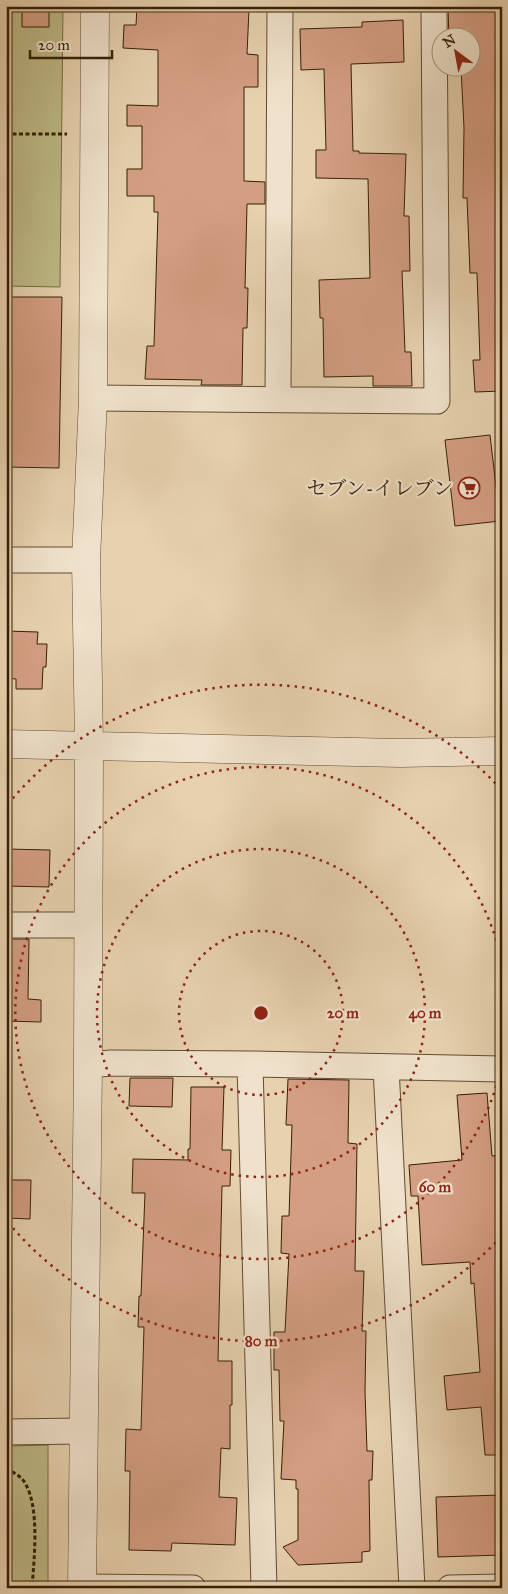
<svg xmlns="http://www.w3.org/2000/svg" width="508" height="1594" font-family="'IM FELL Great Primer','Noto Serif JP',serif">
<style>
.green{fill:#bdb986;stroke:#7a6c46}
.building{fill:#d49e83;stroke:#362007}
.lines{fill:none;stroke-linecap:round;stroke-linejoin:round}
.minor-casing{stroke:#624c31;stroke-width:27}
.tertiary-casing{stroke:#624c31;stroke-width:29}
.path{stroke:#362007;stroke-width:3;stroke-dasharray:4 2.5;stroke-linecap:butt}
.minor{stroke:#efe1cb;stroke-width:25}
.tertiary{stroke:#efe1cb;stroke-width:28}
.ring{fill:none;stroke:#8f2418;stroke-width:2.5;stroke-dasharray:2.5 5}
.labels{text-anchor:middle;stroke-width:4.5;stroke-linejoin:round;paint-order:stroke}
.poi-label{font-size:20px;fill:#362007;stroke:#efe1cb;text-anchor:end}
.centre{fill:#8f2418;stroke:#efe1cb;stroke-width:2.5}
.ring-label{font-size:15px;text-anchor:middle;font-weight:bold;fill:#8f2418;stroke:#efe1cb;stroke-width:4.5;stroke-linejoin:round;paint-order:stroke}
</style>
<rect width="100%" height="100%" fill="#e7d1af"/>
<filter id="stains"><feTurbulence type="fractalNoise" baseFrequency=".004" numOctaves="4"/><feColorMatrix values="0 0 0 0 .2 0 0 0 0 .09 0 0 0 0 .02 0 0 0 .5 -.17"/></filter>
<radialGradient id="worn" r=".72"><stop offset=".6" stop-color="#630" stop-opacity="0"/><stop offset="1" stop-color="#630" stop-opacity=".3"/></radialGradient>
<path class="green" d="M6 6H63L60 287 6 286Z
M48 1445V1588H6V1446Z"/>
<path class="building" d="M22 6H49V27H22Z
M137 6H232V8L249 9 247 54 258 55V87H244V181L265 182V204H247L245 288H248L247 328H243L242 385H201L202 380 145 379 147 346H154L158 212H154V196H127V169H142V126H127V105L158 106V50L123 48 124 25H136Z
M499 7V30H502V391L475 392 473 360H480L477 273H470L467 198H463L464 128 461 68H470V38H449L448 8Z
M403 20 404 62 351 64 353 151H359V153L406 154 404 216H409L410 271H402L405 352H411L412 386H373V376L324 377 323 318H320L319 280 370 278 368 179 316 178V150H326L324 69 301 70 300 29 362 27V22Z
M6 297H62L59 468 6 467Z
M490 435 500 521 455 526 445 440Z
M6 631 38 632 37 644H47L46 667H43L42 689H16V679L6 678Z
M6 849 50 850 49 887 6 886Z
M6 939H29L28 999 41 1000V1022L6 1021Z
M130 1078H173L172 1107 129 1106Z
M288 1079 349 1080 348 1143 357 1144 355 1271H364L362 1331H366L365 1391 367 1451H373L372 1480H369L370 1551 362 1552V1562L298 1565 283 1547 298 1540V1489H296V1480L281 1479 284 1421H280L279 1370H274V1332H285L289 1254 281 1253 282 1216H289L292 1125H286Z
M191 1087H224L222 1150H231L230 1186H222L218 1361H232V1405H230V1449L221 1448 219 1497 237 1498 235 1545 172 1543 171 1551 129 1550 130 1471H125L126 1429 141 1430 144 1327H138L139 1296H141L145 1193H132L133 1159 188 1160V1149H190Z
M487 1093 492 1156 502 1155V1455H485L481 1407 447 1410 444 1376 480 1372 474 1283 471 1284 470 1262 422 1265 418 1196H411L409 1165 462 1160 457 1095Z
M6 1180H31L30 1219 6 1218Z
M502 1495V1555L438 1557 436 1497Z"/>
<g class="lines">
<g class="minor-casing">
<path id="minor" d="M93 398 437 401 434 6
M278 399 280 6
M6 560H86
M6 925H87
M250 1064 264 1588
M88 1065 111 1063 250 1064 502 1069
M386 1067 412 1588
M6 1432 83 1431
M83 1587 193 1588
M450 1588 502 1587"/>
</g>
<g class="tertiary-casing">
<path id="tertiary" d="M6 744 400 753 502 751
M82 1588 88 1065 89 745 86 560 93 398 95 6"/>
</g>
<path class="path" d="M6 134H67
M6 1469C13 1472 21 1476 25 1483 40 1508 34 1559 32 1588
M32 1585H54"/>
<use href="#minor" class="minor"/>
<use href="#tertiary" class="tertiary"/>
</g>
<g class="ring">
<circle cx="261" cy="1013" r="82"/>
<circle cx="261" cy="1013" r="164"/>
<path d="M502 1064A246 246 0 1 1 502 962"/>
<path d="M501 1237A328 328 0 0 1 8 1222M8 804A328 328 0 0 1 501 789"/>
</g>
<defs>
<g id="supermarket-ring" transform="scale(1.125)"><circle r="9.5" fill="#efe1cb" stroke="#8f2418" stroke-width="1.5"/><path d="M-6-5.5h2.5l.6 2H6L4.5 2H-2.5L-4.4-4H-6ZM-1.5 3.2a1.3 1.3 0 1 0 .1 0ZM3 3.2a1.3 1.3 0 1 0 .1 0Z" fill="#8f2418"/></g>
</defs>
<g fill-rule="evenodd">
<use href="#supermarket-ring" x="469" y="488"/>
</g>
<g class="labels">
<g class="poi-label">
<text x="453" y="495">セブン-イレブン</text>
</g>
</g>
<circle cx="261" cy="1013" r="8" class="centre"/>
<g class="ring-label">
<text x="343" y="1018">20 m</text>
<text x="425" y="1018">40 m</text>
<text x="435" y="1192">60 m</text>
<text x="261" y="1346">80 m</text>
</g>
<rect width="508" height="1594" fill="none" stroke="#e7d1af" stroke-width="25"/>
<rect x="8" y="8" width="493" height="1579" fill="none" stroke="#362007" stroke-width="2.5"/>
<rect x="12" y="12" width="483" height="1569" fill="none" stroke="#362007"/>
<g transform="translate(456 52) rotate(328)"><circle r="24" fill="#efe1cb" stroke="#a5947d"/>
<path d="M0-4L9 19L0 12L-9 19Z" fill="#8f2418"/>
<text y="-8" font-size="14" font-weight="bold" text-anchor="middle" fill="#362007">N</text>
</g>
<path d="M30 50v8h82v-8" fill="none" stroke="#362007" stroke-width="2.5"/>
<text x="38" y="50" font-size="15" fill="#362007" stroke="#efe1cb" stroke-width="4" paint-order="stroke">20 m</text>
<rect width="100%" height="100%" filter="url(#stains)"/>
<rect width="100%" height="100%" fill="url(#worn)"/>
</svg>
